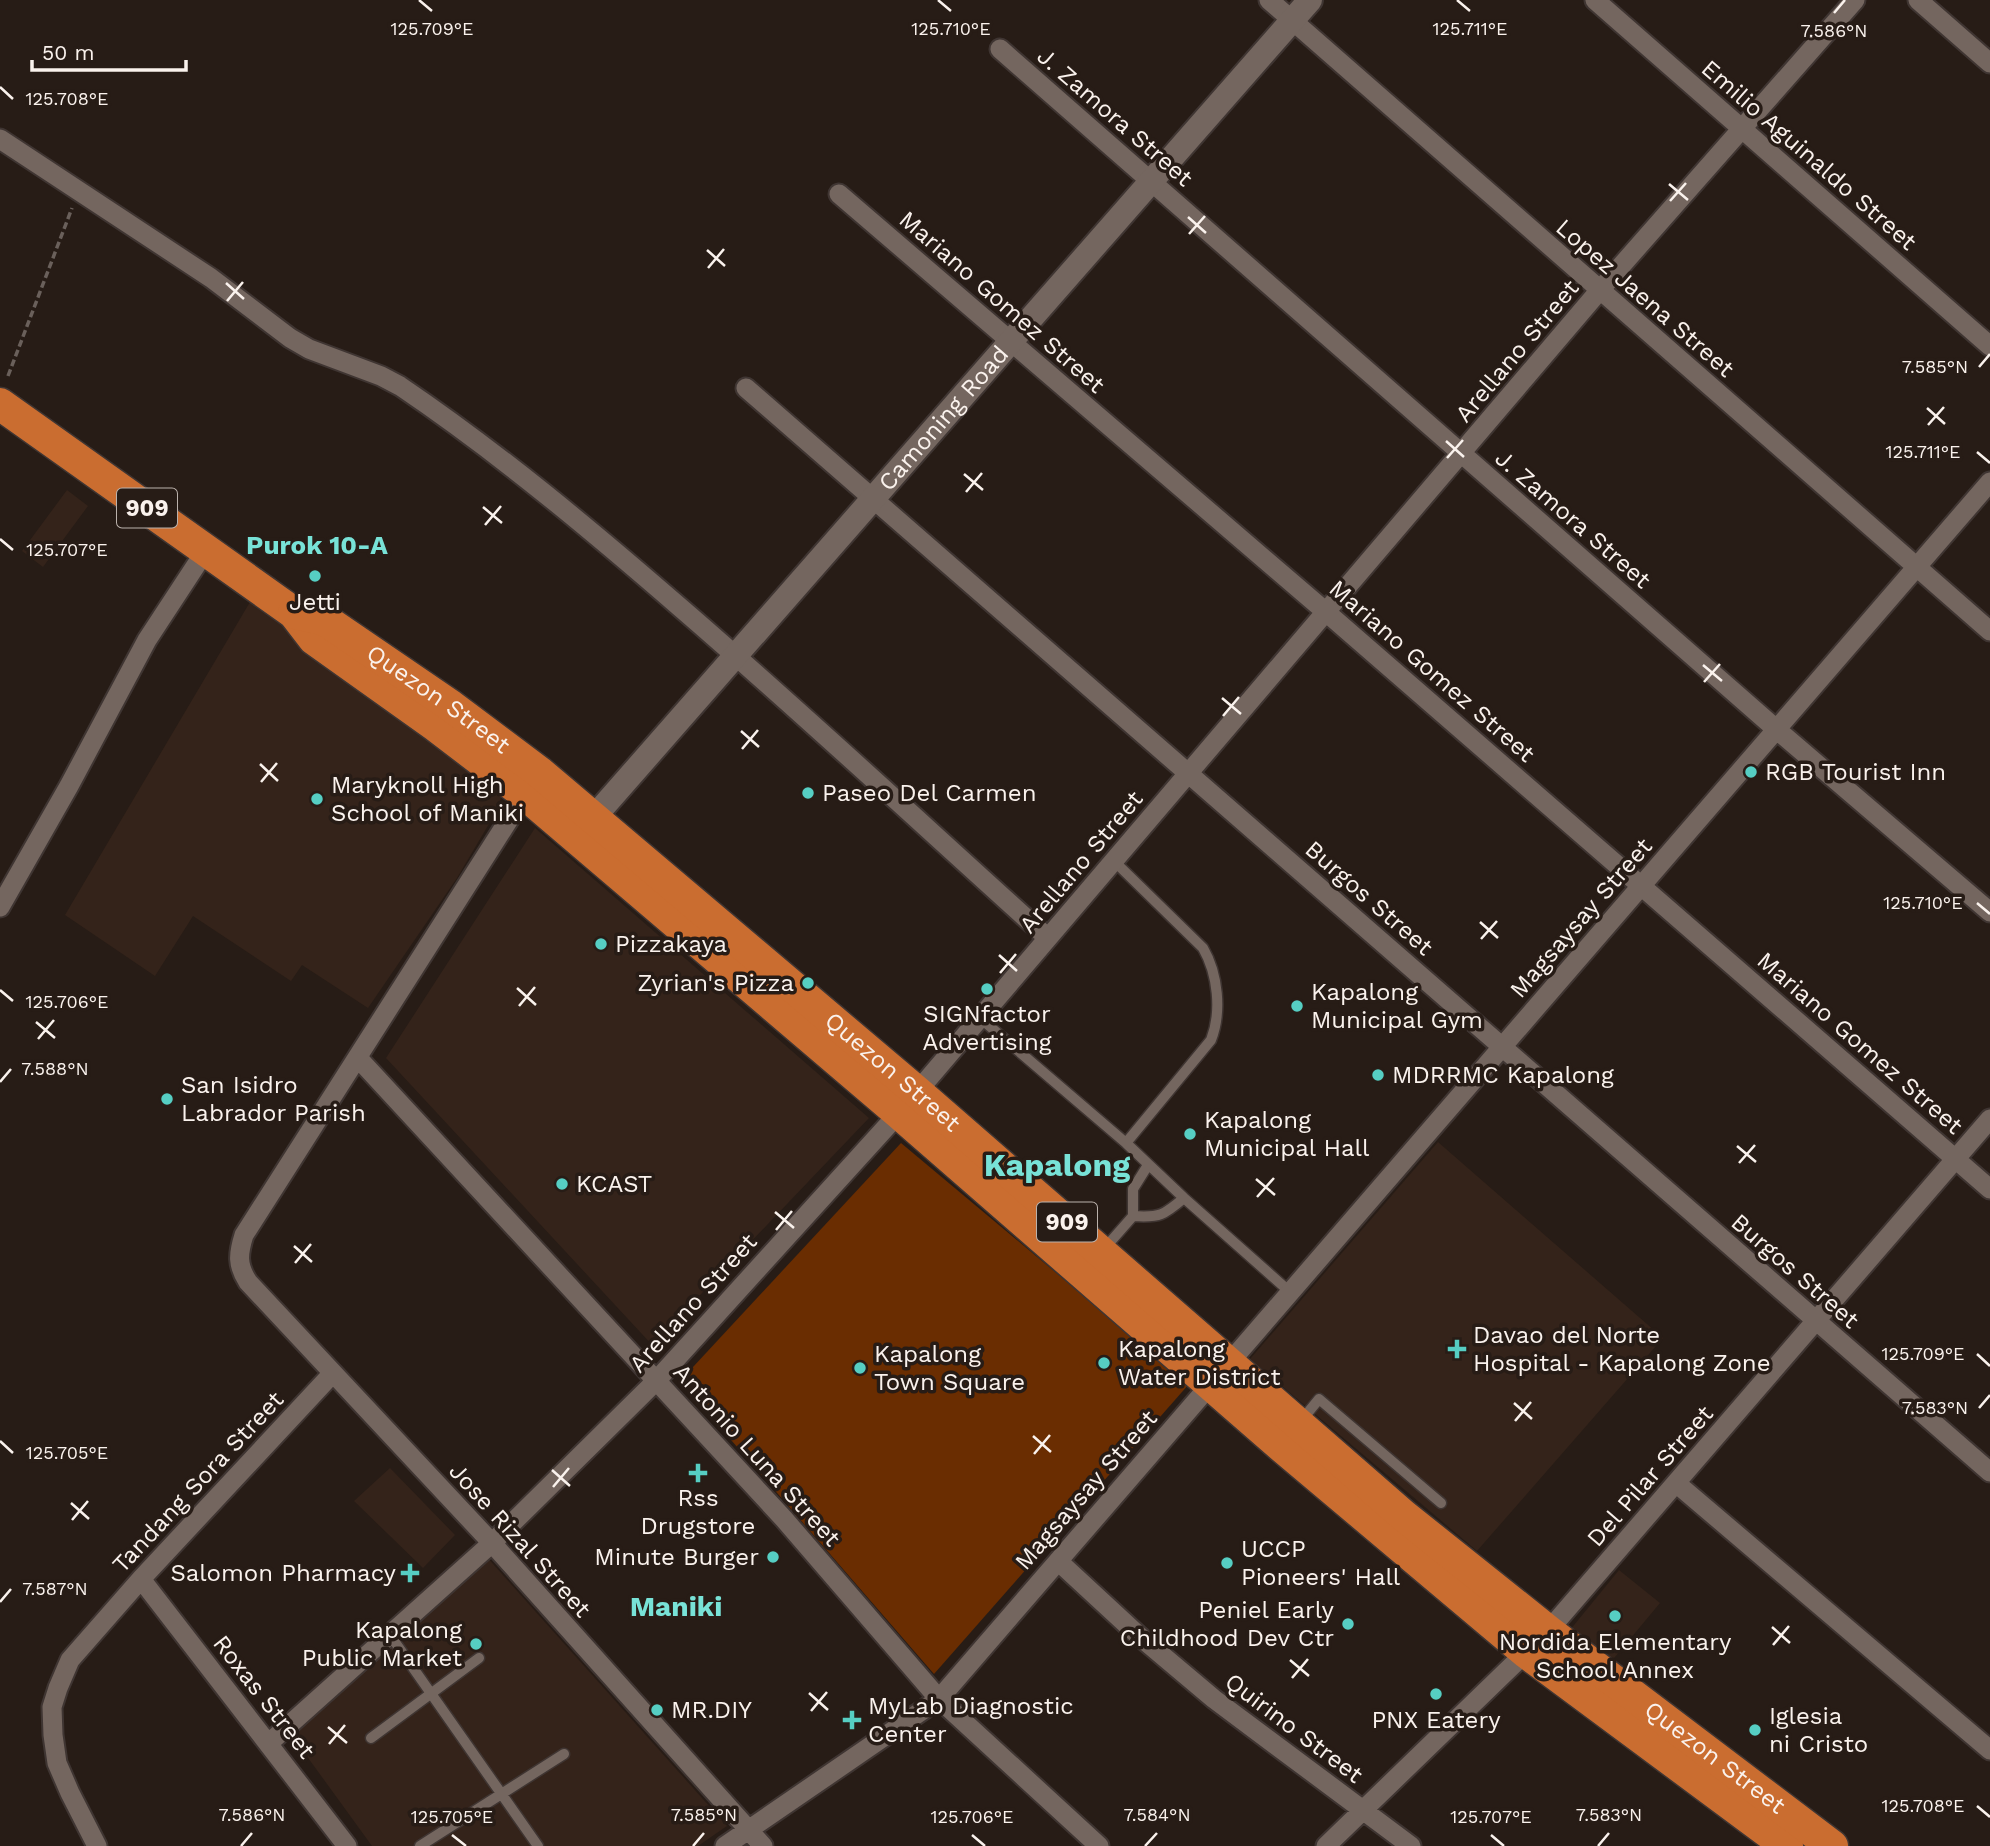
<svg xmlns="http://www.w3.org/2000/svg" width="1990" height="1846" font-family="'Work Sans',sans-serif">
<style>
.built{fill:#34231a}
.green{fill:#6a2d01}
.lines{fill:none;stroke-linecap:round;stroke-linejoin:round}
.service-casing{stroke:#3f3532;stroke-width:13}
.minor-casing{stroke:#3f3532;stroke-width:23}
.tertiary-casing{stroke:#3f3532;stroke-width:28}
.trunk-casing{stroke:#3f3532;stroke-width:35}
.path{stroke:#6a605b;stroke-width:3.5;stroke-dasharray:7 3.5;stroke-linecap:butt}
.service{stroke:#74665f;stroke-width:10}
.minor{stroke:#74665f;stroke-width:19}
.tertiary{stroke:#74665f;stroke-width:24}
.trunk{stroke:#ca6d30;stroke-width:32}
.ticks{fill:none;stroke:#faf2ed;stroke-width:2.5}
.poi-dot{fill:#56cec3;stroke:#271c16;stroke-width:2.5}
.labels{text-anchor:middle;stroke-width:7;stroke-linejoin:round;paint-order:stroke}
.shield{fill:#271c16;stroke:#bbb2ac;stroke-width:2}
.shield-label{font-size:23px;font-weight:bold;fill:#faf2ed}
.street-label{font-size:24px;fill:#faf2ed;stroke:#271c16}
.poi-label{font-size:24px;fill:#faf2ed;stroke:#271c16;text-anchor:start}
.neighbourhood-label{font-size:26px;font-weight:bold;fill:#78e2d7;stroke:#271c16}
.quarter-label{font-size:28px;font-weight:bold;fill:#78e2d7;stroke:#271c16}
.district-label{font-size:32px;font-weight:bold;fill:#78e2d7;stroke:#271c16}
.ticks-label{font-size:18px;text-anchor:middle;fill:#faf2ed;stroke:#271c16;stroke-width:7;stroke-linejoin:round;paint-order:stroke}
</style>
<rect width="100%" height="100%" fill="#271c16"/>
<path class="built" d="M67 490 88 506 43 567 22 551Z
M250 602 495 781 502 791 499 807 457 878 368 1008 302 965 291 981 193 916 155 976 65 915Z
M535 828 869 1118 682 1314 654 1347 386 1058Z
M1438 1142 1663 1338 1477 1551 1250 1359Z
M390 1468 455 1535 423 1568 354 1501Z
M485 1555 727 1826 698 1846H372L290 1733Z
M1619 1570 1660 1603 1610 1663 1570 1630Z"/>
<path class="green" d="M901 1143 1189 1384 934 1674 680 1381Z"/>
<g class="lines">
<g class="service-casing">
<path id="service" d="M1114 861 1203 948C1218 974 1222 1012 1211 1040L1126 1143
M980 1018 1126 1143 1184 1198 1290 1292
M1133 1216C1160 1218 1164 1215 1184 1198
M1104 1249 1133 1216V1189L1148 1165
M1301 1421 1319 1399 1441 1503
M390 1635 538 1846
M371 1738 479 1658
M420 1846 564 1754"/>
</g>
<g class="minor-casing">
<path id="minor" d="M1269 0 1990 631
M1595 0 1990 346
M1918 0 1990 63
M1000 49 1776 729 1990 912
M0 139 211 278 290 338 309 349 381 376 400 386C499 453 591 530 682 609 806 716 926 828 1048 938
M839 194 1326 612 1990 1189
M746 388 1990 1472
M531 785 244 1235C238 1254 237 1265 248 1282L492 1543 763 1846
M0 907 69 786 147 640 206 550
M358 1058 784 1519 939 1699 1099 1846
M1676 1483 1990 1750
M1058 1561 1138 1635 1214 1699 1411 1846
M141 1579 347 1846
M269 1743 492 1543 656 1381 899 1113 1599 291 1855 0
M97 1846 70 1793 57 1763 53 1735 52 1707 58 1688 70 1660 141 1579 332 1374
M725 1846 939 1699 1990 482
M1326 1846 1548 1631 1990 1119"/>
</g>
<g class="tertiary-casing">
<g id="tertiary">
<path id="s1" d="M581 832 1310 0"/>
</g>
</g>
<g class="trunk-casing">
<g id="trunk">
<path d="M0 404 294 613 314 639 436 726 525 794 899 1113 1280 1445 1527 1653 1787 1846"/>
<path id="s2" d="M294 613 325 620 451 706 539 772 917 1092 1404 1516 1548 1631 1832 1846"/>
</g>
</g>
<path class="path" d="M8 376 72 208"/>
<use href="#service" class="service"/>
<use href="#minor" class="minor"/>
<use href="#tertiary" class="tertiary"/>
<use href="#trunk" class="trunk"/>
</g>
<path class="ticks" d="M419 0 432 11M938 0 951 11M1457 0 1470 11M1834 13 1845 0M0 87 13 99M1669 184 1688 200M1670 201 1686 183M1188 217 1206 233M1189 234 1205 216M707 250 725 266M708 268 724 249M226 283 244 299M227 301 243 282M1979 367 1990 354M1927 408 1945 424M1928 425 1944 407M1446 441 1464 457M1977 452 1990 463M1447 458 1463 440M964 474 983 490M966 492 982 473M483 507 502 523M485 525 501 506M0 539 13 550M1703 665 1722 681M1704 682 1720 664M1222 698 1241 714M1223 716 1239 697M741 731 759 747M742 749 758 730M260 764 278 781M261 782 277 763M1977 903 1990 914M1480 922 1498 938M1481 939 1497 921M999 955 1017 971M1000 973 1016 954M517 988 536 1005M0 990 13 1001M519 1006 535 987M36 1022 55 1038M38 1039 54 1020M0 1082 11 1069M1737 1146 1756 1162M1739 1163 1755 1145M1256 1179 1275 1195M1257 1197 1274 1178M775 1212 794 1228M776 1230 792 1211M294 1246 312 1262M295 1263 311 1244M1977 1354 1990 1366M1514 1403 1532 1419M1979 1408 1990 1395M1515 1421 1531 1402M1033 1436 1051 1452M0 1441 13 1453M1034 1454 1050 1435M552 1470 570 1486M553 1487 569 1468M71 1503 89 1519M72 1520 88 1501M0 1602 11 1589M1772 1627 1790 1643M1773 1645 1789 1626M1290 1660 1309 1676M1292 1678 1308 1659M809 1693 828 1710M811 1711 827 1692M328 1727 347 1743M329 1744 345 1725M1977 1806 1990 1817M452 1835 466 1846M972 1835 985 1846M1491 1835 1504 1846M241 1846 252 1833M693 1846 704 1833M1145 1846 1157 1833M1598 1846 1609 1833"/>
<g class="poi-dot">
<circle cx="315" cy="576" r="7"/>
<circle cx="1751" cy="772" r="7"/>
<circle cx="808" cy="793" r="7"/>
<circle cx="317" cy="799" r="7"/>
<circle cx="601" cy="944" r="7"/>
<circle cx="808" cy="983" r="7"/>
<circle cx="987" cy="989" r="7"/>
<circle cx="1297" cy="1006" r="7"/>
<circle cx="1378" cy="1075" r="7"/>
<circle cx="167" cy="1099" r="7"/>
<circle cx="1190" cy="1134" r="7"/>
<circle cx="562" cy="1184" r="7"/>
<path d="M1453.5 1338.5h7v7h7v7h-7v7h-7v-7h-7v-7h7z"/>
<circle cx="1104" cy="1363" r="7"/>
<circle cx="860" cy="1368" r="7"/>
<path d="M694.5 1462.5h7v7h7v7h-7v7h-7v-7h-7v-7h7z"/>
<circle cx="773" cy="1557" r="7"/>
<circle cx="1227" cy="1563" r="7"/>
<path d="M406.5 1562.5h7v7h7v7h-7v7h-7v-7h-7v-7h7z"/>
<circle cx="1615" cy="1616" r="7"/>
<circle cx="1348" cy="1624" r="7"/>
<circle cx="476" cy="1644" r="7"/>
<circle cx="1436" cy="1694" r="7"/>
<circle cx="657" cy="1710" r="7"/>
<path d="M848.5 1709.5h7v7h7v7h-7v7h-7v-7h-7v-7h7z"/>
<circle cx="1755" cy="1730" r="7"/>
</g>
<g class="labels">
<g class="shield">
<rect x="117" y="488.5" width="60" height="39" rx="5"/>
<rect x="1037" y="1202.5" width="60" height="39" rx="5"/>
</g>
<g class="shield-label">
<text x="147" y="516">909</text>
<text x="1067" y="1230">909</text>
</g>
<g class="street-label">
<text transform="translate(1115 117) rotate(41)" y="8">J. Zamora Street</text>
<text transform="translate(1809 155) rotate(41)" y="8">Emilio Aguinaldo Street</text>
<text transform="translate(1645 298) rotate(41)" y="8">Lopez Jaena Street</text>
<text transform="translate(1002 302) rotate(41)" y="8">Mariano Gomez Street</text>
<text transform="translate(1517 351) rotate(-50)" y="8">Arellano Street</text>
<text dy="8" stroke="none"><textPath href="#s1" startOffset="550">Camoning Road</textPath></text>
<text transform="translate(1573 519) rotate(41)" y="8">J. Zamora Street</text>
<text transform="translate(1432 671) rotate(41)" y="8">Mariano Gomez Street</text>
<text dy="8" stroke="none"><textPath href="#s2" startOffset="170">Quezon Street</textPath></text>
<text transform="translate(1081 862) rotate(-50)" y="8">Arellano Street</text>
<text transform="translate(1369 898) rotate(41)" y="8">Burgos Street</text>
<text transform="translate(1581 918) rotate(-49)" y="8">Magsaysay Street</text>
<text transform="translate(1860 1043) rotate(41)" y="8">Mariano Gomez Street</text>
<text dy="8" stroke="none"><textPath href="#s2" startOffset="758">Quezon Street</textPath></text>
<text transform="translate(1795 1271) rotate(41)" y="8">Burgos Street</text>
<text transform="translate(693 1303) rotate(-48)" y="8">Arellano Street</text>
<text transform="translate(757 1455) rotate(48)" y="8">Antonio Luna Street</text>
<text transform="translate(1650 1476) rotate(-49)" y="8">Del Pilar Street</text>
<text transform="translate(198 1482) rotate(-47)" y="8">Tandang Sora Street</text>
<text transform="translate(1086 1490) rotate(-49)" y="8">Magsaysay Street</text>
<text transform="translate(520 1540) rotate(48)" y="8">Jose Rizal Street</text>
<text transform="translate(264 1697) rotate(52)" y="8">Roxas Street</text>
<text transform="translate(1294 1728) rotate(37)" y="8">Quirino Street</text>
<text dy="8" stroke="none"><textPath href="#s2" startOffset="1829">Quezon Street</textPath></text>
</g>
<g class="poi-label">
<text x="315" y="610" text-anchor="middle">Jetti</text>
<text x="1765" y="780">RGB Tourist Inn</text>
<text x="331" y="793">Maryknoll High<tspan x="331" dy="28">School of Maniki</tspan></text>
<text x="822" y="801">Paseo Del Carmen</text>
<text x="615" y="952">Pizzakaya</text>
<text x="794" y="991" text-anchor="end">Zyrian's Pizza</text>
<text x="1311" y="1000">Kapalong<tspan x="1311" dy="28">Municipal Gym</tspan></text>
<text x="987" y="1022" text-anchor="middle">SIGNfactor<tspan x="987" dy="28">Advertising</tspan></text>
<text x="1392" y="1083">MDRRMC Kapalong</text>
<text x="181" y="1093">San Isidro<tspan x="181" dy="28">Labrador Parish</tspan></text>
<text x="1204" y="1128">Kapalong<tspan x="1204" dy="28">Municipal Hall</tspan></text>
<text x="576" y="1192">KCAST</text>
<text x="1473" y="1343">Davao del Norte<tspan x="1473" dy="28">Hospital - Kapalong Zone</tspan></text>
<text x="1118" y="1357">Kapalong<tspan x="1118" dy="28">Water District</tspan></text>
<text x="874" y="1362">Kapalong<tspan x="874" dy="28">Town Square</tspan></text>
<text x="698" y="1506" text-anchor="middle">Rss<tspan x="698" dy="28">Drugstore</tspan></text>
<text x="1241" y="1557">UCCP<tspan x="1241" dy="28">Pioneers' Hall</tspan></text>
<text x="759" y="1565" text-anchor="end">Minute Burger</text>
<text x="396" y="1581" text-anchor="end">Salomon Pharmacy</text>
<text x="1334" y="1618" text-anchor="end">Peniel Early<tspan x="1334" dy="28">Childhood Dev Ctr</tspan></text>
<text x="462" y="1638" text-anchor="end">Kapalong<tspan x="462" dy="28">Public Market</tspan></text>
<text x="1615" y="1650" text-anchor="middle">Nordida Elementary<tspan x="1615" dy="28">School Annex</tspan></text>
<text x="868" y="1714">MyLab Diagnostic<tspan x="868" dy="28">Center</tspan></text>
<text x="671" y="1718">MR.DIY</text>
<text x="1769" y="1724">Iglesia<tspan x="1769" dy="28">ni Cristo</tspan></text>
<text x="1436" y="1728" text-anchor="middle">PNX Eatery</text>
</g>
<g class="neighbourhood-label">
<text x="317" y="554">Purok 10-A</text>
</g>
<g class="quarter-label">
<text x="676" y="1616">Maniki</text>
</g>
<g class="district-label">
<text x="1057" y="1176">Kapalong</text>
</g>
</g>
<g class="ticks-label">
<text x="432" y="35">125.709°E</text>
<text x="951" y="35">125.710°E</text>
<text x="1470" y="35">125.711°E</text>
<text x="1834" y="37">7.586°N</text>
<text x="67" y="105">125.708°E</text>
<text x="1935" y="373">7.585°N</text>
<text x="1923" y="458">125.711°E</text>
<text x="67" y="556">125.707°E</text>
<text x="1923" y="909">125.710°E</text>
<text x="67" y="1008">125.706°E</text>
<text x="55" y="1075">7.588°N</text>
<text x="1923" y="1360">125.709°E</text>
<text x="1935" y="1414">7.583°N</text>
<text x="67" y="1459">125.705°E</text>
<text x="55" y="1595">7.587°N</text>
<text x="1923" y="1812">125.708°E</text>
<text x="252" y="1821">7.586°N</text>
<text x="704" y="1821">7.585°N</text>
<text x="1157" y="1821">7.584°N</text>
<text x="1609" y="1821">7.583°N</text>
<text x="452" y="1823">125.705°E</text>
<text x="972" y="1823">125.706°E</text>
<text x="1491" y="1823">125.707°E</text>
</g>
<path d="M32 60v10h154v-10" fill="none" stroke="#faf2ed" stroke-width="3.5"/>
<text x="42" y="60" font-size="21" fill="#faf2ed" stroke="#271c16" stroke-width="5" paint-order="stroke">50 m</text>
</svg>
